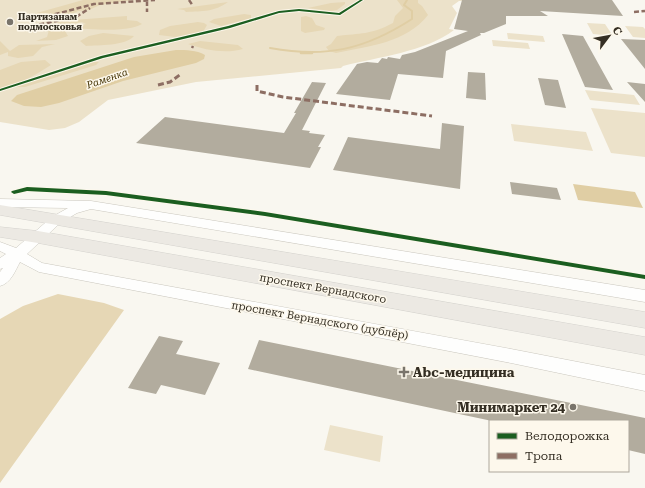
<svg xmlns="http://www.w3.org/2000/svg" width="645" height="488" font-family="'Roboto Serif',serif">
<style>
.green{fill:#ece2ca}
.forest{fill:#e6d7b5}
.water{fill:#e0cea4}
.lines{fill:none;stroke-linecap:round;stroke-linejoin:round}
.stream-far1{stroke:#e0cea4;stroke-width:2}
.stream{stroke:#e0cea4;stroke-width:2.5}
.building{fill:#b2ac9e}
.tertiary-casing{stroke:#cac7be;stroke-width:1}
.primary-casing{stroke:#d4d2cd;stroke-width:1}
.tertiary{fill:#fefefd;fill-rule:evenodd}
.primary{fill:#ece9e3;fill-rule:evenodd}
.quiet-far1{stroke:#8d6e63;stroke-width:2.5;stroke-dasharray:5 2.5;stroke-linecap:butt}
.quiet{stroke:#8d6e63;stroke-width:3;stroke-dasharray:6 3;stroke-linecap:butt}
.cycleway-casing{stroke:#fdf8ec;stroke-width:2}
.cycleway{fill:#1b5e20;fill-rule:evenodd}
.poi-dot{fill:#79746b;stroke:#fdf8ec;stroke-width:1.5}
.labels{text-anchor:middle;stroke-width:3;stroke-linejoin:round;paint-order:stroke}
.far-poi-label{font-size:9px;font-weight:bold;fill:#342e23;stroke:#fdf8ec;text-anchor:start}
.far-water-label{font-size:10px;font-style:italic;fill:#413001;stroke:#fdf8ec}
.street-label{font-size:11px;fill:#342e23;stroke:#fdf8ec}
.near-poi-label{font-size:13px;font-weight:bold;fill:#342e23;stroke:#fdf8ec;text-anchor:start}
</style>
<rect width="100%" height="100%" fill="#f9f7f0"/>
<path class="green" d="M0 0H468L469 1H459L452 6 457 13 449 29 454 30C425 52 378 57 343 66L341 68 196 82 108 100 79 122 65 128 49 130 0 122Z
M587 23 605 24 613 36 593 34Z
M625 26 643 27 645 29V38L633 37Z
M507 33 543 36 545 42 508 39Z
M492 40 528 43 530 49 493 46Z
M585 90 634 95 640 105 590 100Z
M591 108 645 113V157L611 153Z
M511 124 586 132 593 151 514 141Z
M330 425 383 436 380 462 324 450Z"/>
<path class="forest" d="M83 0H133L100 5 89 10 78 11 70 15 19 18Z
M397 0H418V3L422 6 428 15C406 43 369 46 336 53L329 51 326 47 331 44 337 36C361 33 370 35 393 23L395 16 403 8Z
M228 2C214 12 203 11 186 12L184 10 177 9Z
M345 2V4L337 10 331 11 308 8 331 3Z
M244 14 251 15V18L221 26 209 22 214 19Z
M127 16V20L137 21 142 24C127 33 90 29 73 28L86 24 82 22 59 26 57 22 73 20Z
M306 16 312 18 316 25 325 28 324 30 305 33 301 31V17Z
M198 22 204 23 207 25 203 32 175 37 159 35 160 30 170 26Z
M49 30 65 31 68 36 56 40 36 41 47 37Z
M103 33 134 36C126 46 98 45 86 46L80 41 89 36Z
M0 41 10 51 19 45 55 44 42 47 33 56 18 58 8 56V52L0 55Z
M200 41 238 45 243 49C225 54 205 50 188 44Z
M45 60 51 65C35 75 19 85 0 89V70L21 62Z
M91 62H99L96 65 25 87H14Z
M58 294 104 303 124 310 0 483V319L23 306Z"/>
<path class="water" d="M176 50C187 50 196 50 205 55L204 59 196 63 123 81 59 103 41 107 24 106 11 101 17 95 134 57Z
M573 184 635 192 643 208 578 200Z"/>
<g class="lines">
<path class="stream-far1" d="M270 48C326 58 364 50 412 19V11L404 5 407 0"/>
<path class="stream" d="M301 53H312"/>
</g>
<path class="building" d="M462 0H612L623 16 540 11 548 16H506V24L484 33H480L481 35 446 51 443 78 398 74 390 100 336 94 357 64 367 62 378 63 382 58 387 59 388 57 400 59 402 55 415 52 468 31 454 29Z
M562 34 583 36 613 90 585 87Z
M621 39 645 40V69Z
M468 72 485 73 486 100 466 98Z
M538 78 558 80 566 108 545 105Z
M312 82 326 83 302 130 310 131 309 133 325 135 318 147H321L310 168 136 143 165 117 284 133 296 113H294Z
M627 82 645 84V102Z
M442 123 464 126 460 189 333 170 348 137 440 149Z
M510 182 557 188 561 200 512 194Z
M159 336 183 341 176 354 220 363 205 395 161 385 156 394 128 388Z
M259 340 645 418V454L628 450V421H492L248 369Z"/>
<g class="lines">
<g class="tertiary-casing">
<path id="tertiary" d="M0 199 91 201 645 290V302L91 209 77 213 60 223 27 254 42 263 511 349 645 375V391L511 363 39 272 20 262C15 271 11 283 0 286V272L3 268 0 269V258L6 254 0 251V242L16 248 52 217 68 208 0 207Z"/>
</g>
<g class="primary-casing">
<path id="primary" d="M0 205 645 312V328L0 215Z
M0 227 38 231 645 337V355L38 243 0 237Z"/>
</g>
<use href="#tertiary" class="tertiary"/>
<use href="#primary" class="primary"/>
<path class="quiet-far1" d="M189 0 193 6
M147 1V12
M634 12 645 11
M33 20 94 4 155 0
M32 26 76 17 90 8
M192 48 193 46"/>
<path class="quiet" d="M158 85 170 82 181 74
M257 85V91L283 97 432 116"/>
<g class="cycleway-casing">
<path id="cycleway" d="M360 0H363L340 15 299 11 279 13 230 28 103 58 0 91V89L101 56 228 26 279 11 299 9 339 13Z
M27 187 106 191 265 212 645 275V279L265 216 106 195 27 191 14 194 11 192 12 191Z"/>
</g>
<use href="#cycleway" class="cycleway"/>
</g>
<g class="poi-dot">
<circle cx="10" cy="22" r="4"/>
<path d="M402 366h4v4h4v4h-4v4h-4v-4h-4v-4h4z"/>
<circle cx="573" cy="407" r="4"/>
</g>
<g class="labels">
<g class="far-poi-label">
<text x="18" y="20">Партизанам<tspan x="18" dy="10">подмосковья</tspan></text>
</g>
<g class="far-water-label">
<text transform="translate(107 78) rotate(-19)" y="4">Раменка</text>
</g>
<g class="street-label">
<text transform="translate(323 288) rotate(10)" y="4">проспект Вернадского</text>
<text transform="translate(320 320) rotate(10)" y="4">проспект Вернадского (дублёр)</text>
</g>
<g class="near-poi-label">
<text x="413" y="377">Abc-медицина</text>
<text x="565" y="412" text-anchor="end">Минимаркет 24</text>
</g>
</g>
<rect x="489" y="420" width="140" height="52" fill="#fdf8ec" stroke="#ada79c"/>
<rect x="497" y="433" width="20" height="6" fill="#1b5e20" stroke="#ada79c"/>
<text x="525" y="440" font-size="12" fill="#342e23">Велодорожка</text>
<rect x="497" y="453" width="20" height="6" fill="#8d6e63" stroke="#ada79c"/>
<text x="525" y="460" font-size="12" fill="#342e23">Тропа</text>
<g transform="translate(609 36) rotate(58)" stroke="#fdf8ec" stroke-width="3" paint-order="stroke">
<path d="M0-3L7 15L0 10L-7 15Z" fill="#342e23"/>
<text y="-6" font-size="11" font-weight="bold" text-anchor="middle" fill="#342e23">С</text>
</g>
</svg>
